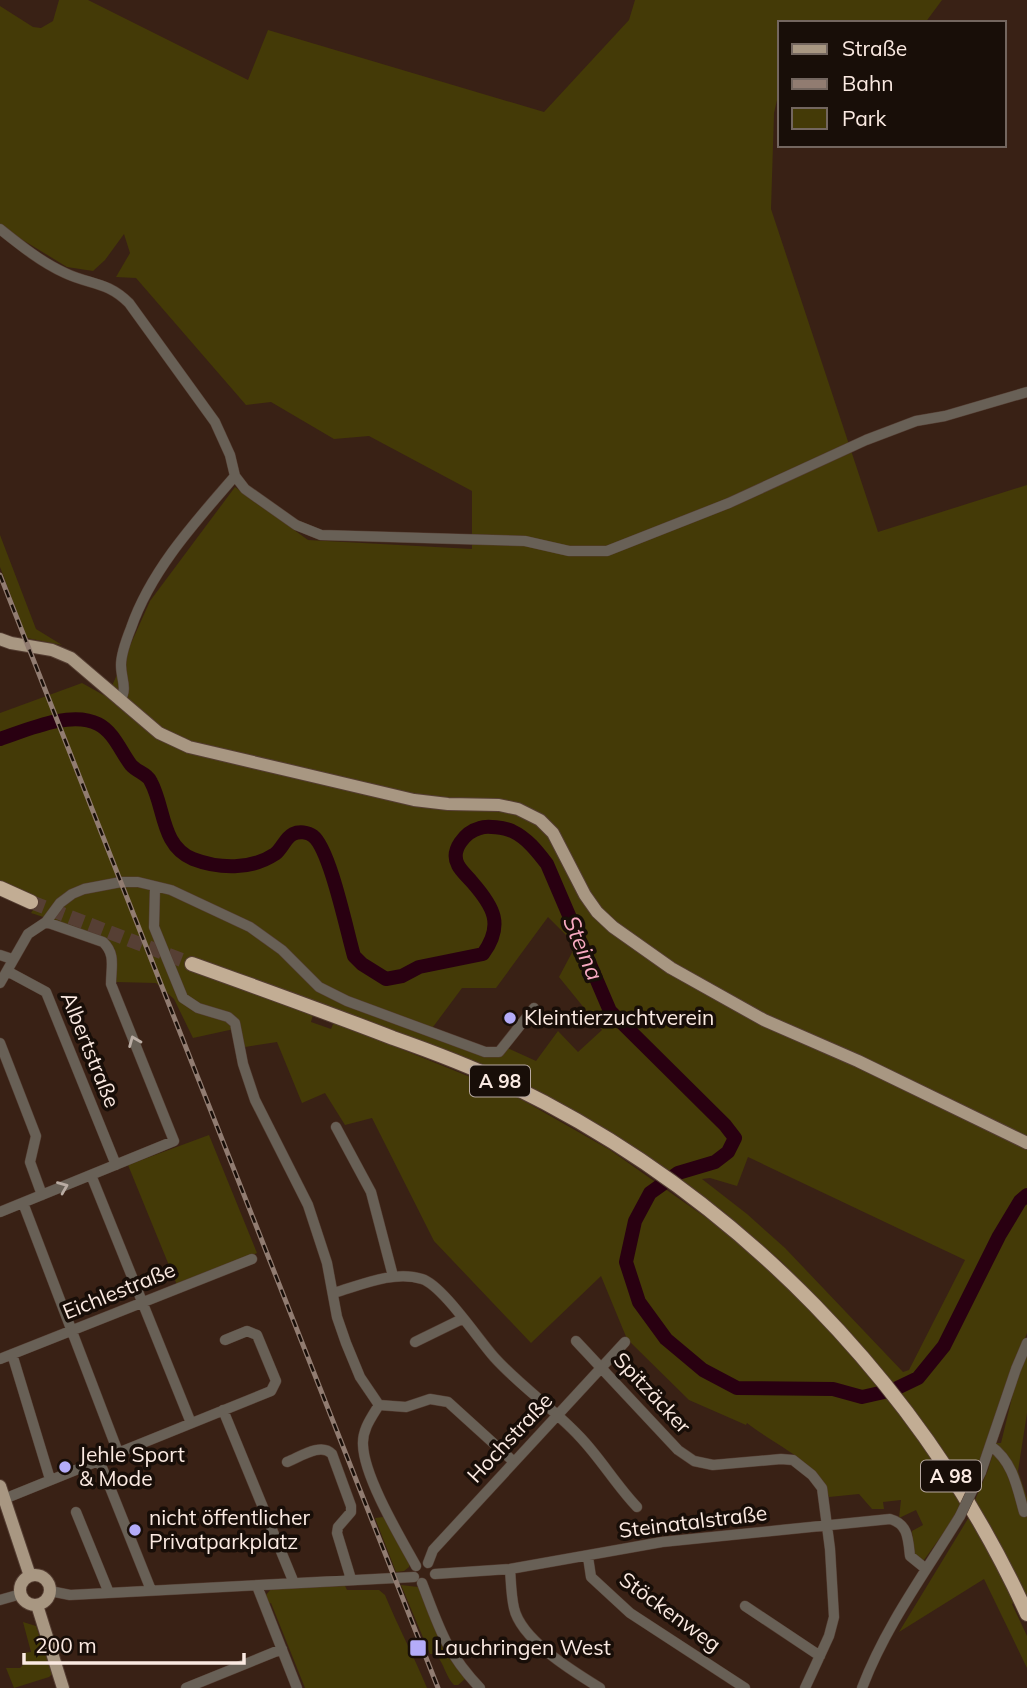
<svg xmlns="http://www.w3.org/2000/svg" width="1027" height="1688" font-family="Mulish,sans-serif">
<style>
.green{fill:#443a07;fill-rule:evenodd}
.lines{fill:none;stroke-linecap:round;stroke-linejoin:round}
.river{stroke:#290011;stroke-width:14}
.highway-tunnel{stroke:#563f34;stroke-width:14;stroke-dasharray:14 7;stroke-linecap:butt}
.minor-casing{stroke:#543d32;stroke-width:11}
.major-casing{stroke:#543d32;stroke-width:14}
.highway-casing{stroke:#543d32;stroke-width:16}
.minor{stroke:#686056;stroke-width:10}
.major{stroke:#a89782;stroke-width:12}
.highway{stroke:#c2ad94;stroke-width:14}
.rail-casing{stroke:#917c71;stroke-width:5}
.rail{stroke:#180e08;stroke-width:2.5;stroke-dasharray:8;stroke-linecap:butt}
.minor-bridge-casing{stroke:#543d32;stroke-width:11;stroke-linecap:butt}
.minor-bridge{stroke:#686056;stroke-width:10}
.oneway{stroke:#b9aca3}
.poi-dot{fill:#b4acf9;stroke:#180e08;stroke-width:2.5}
.labels{text-anchor:middle;stroke-width:7;stroke-linejoin:round;paint-order:stroke}
.shield{fill:#180e08;stroke:#b7a8a1;stroke-width:2}
.shield-label{font-size:19px;font-weight:bold;fill:#fbeae2}
.poi-label{font-size:21px;fill:#fbeae2;stroke:#180e08;text-anchor:start}
.street-label{font-size:21px;fill:#fbeae2;stroke:#180e08}
.water-label{font-size:23px;font-style:italic;fill:#f8aac1;stroke:#180e08}
</style>
<rect width="100%" height="100%" fill="#392115"/>
<path class="green" d="M59 0H88L248 80 268 30 544 112 629 20 635 0H942L925 23H780V87L774 113 771 209 878 532 1027 485V1333L990 1437 968 1487 909 1406 923 1446 961 1502 952 1521 924 1560 920 1561 914 1554 912 1531 923 1525 916 1510 899 1518 901 1500 883 1502 884 1509H872L859 1494 829 1497C819 1462 773 1444 747 1423L746 1425 689 1400 627 1339 601 1276 531 1343 434 1241 372 1118 345 1125 325 1093 302 1103 277 1042 245 1047 234 1029 193 1038 174 999 156 983 116 982C114 970 119 959 114 948 108 937 46 918 31 913L40 899 0 881V713L82 683 107 697 150 601 235 487 308 540 472 549V491L369 436 334 439 271 402 246 405 136 278 116 277 130 253 124 234 105 260 93 271 67 267 0 226V6L33 27 41 28 53 21ZM548 917 576 945 559 977 602 1030 578 1052 558 1031 536 1061 501 1045C487 1057 449 1034 433 1027L462 988H496ZM193 957 436 1047 625 1143 723 1211 782 1262 835 1317 888 1378 875 1383 825 1326 785 1284 751 1254 715 1224 610 1150 510 1093 334 1022 331 1029 311 1022 313 1015 190 971ZM748 1157 965 1260 909 1370 903 1372 785 1248 747 1214 702 1179 710 1178 737 1186Z
M0 535 36 629 62 645 27 638 0 567Z
M209 1135 257 1253 177 1285 128 1165Z
M1027 1353V1413L1018 1471 1027 1498V1598L997 1537 975 1500 988 1470 996 1443H1001L1016 1381Z
M383 1517 410 1561 409 1567 404 1571 396 1572 375 1518Z
M969 1517 1015 1602 1012 1604 1027 1636V1668L984 1579 899 1632Z
M401 1585 418 1587 444 1651 465 1679 458 1685H454C446 1677 444 1664 436 1654H430Z
M345 1586 347 1590H379L385 1595C398 1627 414 1656 427 1688H305L271 1603 266 1605V1595L271 1589Z
M23 1622 36 1626 52 1674 49 1677 14 1688 6 1668H20L23 1665V1653L31 1652Z"/>
<g class="lines">
<path class="river" d="M0 739C27 730 71 710 98 724 114 732 121 752 131 765 137 772 148 774 151 782 165 808 161 846 193 859 219 869 251 870 275 854 282 849 285 838 293 834 299 831 308 832 313 836 330 849 347 932 354 956L362 964 386 979 402 976 419 967 483 954C504 925 494 907 472 882 468 877 461 871 458 865 450 850 465 832 480 828 487 825 505 828 512 831 527 838 537 851 547 864L610 1011 725 1125 735 1138 728 1152 715 1162 678 1173 650 1193 635 1221 626 1262 639 1302 666 1339 703 1370 737 1388 833 1389 862 1397 893 1390 918 1378 944 1346 999 1236 1020 1201 1027 1195"/>
<path class="highway-tunnel" d="M31 902 192 964"/>
<g class="minor-casing">
<path id="minor" d="M0 229C20 245 41 262 65 273 90 285 107 281 129 303L215 422 230 455 235 476 245 489 296 525 321 535 525 541 569 551H607L729 503 866 440 916 421 945 416 1027 392
M120 701C128 687 121 680 121 665 121 654 127 638 131 628 151 570 196 521 235 476
M155 887 154 927 183 998 198 1008 228 1017 235 1023 243 1064 255 1100 308 1205 327 1263 337 1317 346 1343 360 1377 379 1405 406 1407 430 1399 448 1402 514 1462
M0 955 12 959
M7 971 46 992 116 1165
M0 983 28 934 46 922 60 903 72 894 84 889 121 882H138L171 890 250 927 282 950 319 987 347 1001 485 1052H499L534 1008
M0 1043 36 1136 30 1162 42 1195
M336 1127 371 1192 393 1276
M91 1175 191 1423
M23 1203 118 1452
M0 1212 174 1141 111 984C111 967 116 954 103 942L46 922
M334 1293C361 1285 394 1270 422 1279 442 1285 478 1339 494 1357 520 1386 553 1408 580 1437 601 1459 616 1485 637 1507
M576 1341 678 1450 694 1461 713 1465 781 1459 793 1460 812 1475 822 1488 830 1549 834 1617 829 1636 805 1688
M415 1342 462 1319
M12 1354 50 1479
M0 1359 252 1259
M379 1405C371 1418 362 1430 363 1445 364 1477 400 1537 416 1566
M223 1410 294 1583
M991 1446C1013 1462 1017 1487 1024 1512
M99 1460 151 1590
M287 1462C300 1457 321 1442 332 1454L351 1506V1512L338 1527 337 1533 351 1579
M981 1472 1016 1369 1027 1343
M4 1499 271 1391 276 1381 257 1335 247 1331 225 1340
M76 1512 109 1593
M588 1557 591 1577 630 1613 745 1688
M428 1563 433 1550 625 1342
M510 1569C511 1582 511 1595 514 1608 521 1640 574 1672 600 1688
M435 1574 510 1569 662 1542 890 1519C908 1524 908 1538 910 1556L926 1569
M422 1583C439 1627 446 1653 480 1688
M257 1586 297 1688
M50 1591 70 1595 414 1577
M0 1600 21 1594
M745 1606 820 1656
M186 1688 282 1649
M862 1688C886 1625 925 1573 960 1516"/>
</g>
<g class="major-casing">
<path id="major" d="M0 639 11 643 52 650 71 658 159 733 189 747 414 800 448 804 499 805 518 809 540 820 553 833 585 895 597 912 613 927 671 968 764 1020 858 1061 1027 1143
M0 1486 30 1576
M20 1590a15 15 0 1 1 30 0a15 15 0 1 1-30 0Z
M37 1605 63 1688"/>
</g>
<g class="highway-casing">
<path id="highway" d="M0 888 31 902
M192 964C259 988 326 1012 393 1038 433 1052 472 1067 510 1085 737 1195 923 1386 1027 1614"/>
</g>
<use href="#minor" class="minor"/>
<use href="#major" class="major"/>
<use href="#highway" class="highway"/>
<g class="rail-casing">
<path id="rail" d="M0 575 438 1688"/>
</g>
<use href="#rail" class="rail"/>
<g class="minor-bridge-casing">
<path id="minor-bridge" d="M960 1516 981 1472"/>
</g>
<use href="#minor-bridge" class="minor-bridge"/>
</g>
<defs><path id="oneway-chevron" d="M-2-3.5L2.5 0L-2 3.5" fill="none" stroke-width="1.6" stroke-linecap="round" stroke-linejoin="round" transform="scale(1.75)"/></defs>
<g class="oneway">
<use href="#oneway-chevron" transform="translate(134 1041) rotate(-112)"/>
<use href="#oneway-chevron" transform="translate(63 1187) rotate(-22)"/>
</g>
<g class="poi-dot">
<circle cx="510" cy="1018" r="7"/>
<circle cx="65" cy="1467" r="7"/>
<circle cx="135" cy="1530" r="7"/>
<rect x="409" y="1639" width="18" height="18" rx="3.5"/>
</g>
<g class="labels">
<g class="shield">
<rect x="470" y="1065.5" width="60" height="31" rx="5"/>
<rect x="921" y="1460.5" width="60" height="31" rx="5"/>
</g>
<g class="shield-label">
<text x="500" y="1088">A 98</text>
<text x="951" y="1483">A 98</text>
</g>
<g class="poi-label">
<text x="524" y="1025">Kleintierzuchtverein</text>
<text x="79" y="1462">Jehle Sport<tspan x="79" dy="24">&amp; Mode</tspan></text>
<text x="149" y="1525">nicht öffentlicher<tspan x="149" dy="24">Privatparkplatz</tspan></text>
<text x="434" y="1655">Lauchringen West</text>
</g>
<g class="street-label">
<text transform="translate(90 1050) rotate(68)" y="7">Albertstraße</text>
<text transform="translate(119 1291) rotate(-22)" y="7">Eichlestraße</text>
<text transform="translate(652 1393) rotate(47)" y="7">Spitzäcker</text>
<text transform="translate(510 1438) rotate(-47)" y="7">Hochstraße</text>
<text transform="translate(693 1522) rotate(-7)" y="7">Steinatalstraße</text>
<text transform="translate(670 1612) rotate(36)" y="7">Stöckenweg</text>
</g>
<g class="water-label">
<text transform="translate(583 948) rotate(67)" y="8">Steina</text>
</g>
</g>
<rect x="778" y="21" width="228" height="126" fill="#180e08" stroke="#73665f" stroke-width="2"/>
<rect x="792" y="44" width="35" height="10" fill="#a89782" stroke="#73665f" stroke-width="2"/>
<text x="842" y="56" font-size="21" fill="#fbeae2">Straße</text>
<rect x="792" y="79" width="35" height="10" fill="#917c71" stroke="#73665f" stroke-width="2"/>
<text x="842" y="91" font-size="21" fill="#fbeae2">Bahn</text>
<rect x="792" y="108" width="35" height="21" fill="#443a07" stroke="#73665f" stroke-width="2"/>
<text x="842" y="126" font-size="21" fill="#fbeae2">Park</text>
<path d="M24 1653v10h220v-10" fill="none" stroke="#fbeae2" stroke-width="3.5"/>
<text x="35" y="1653" font-size="21" fill="#fbeae2" stroke="#180e08" stroke-width="5" paint-order="stroke">200 m</text>
</svg>
